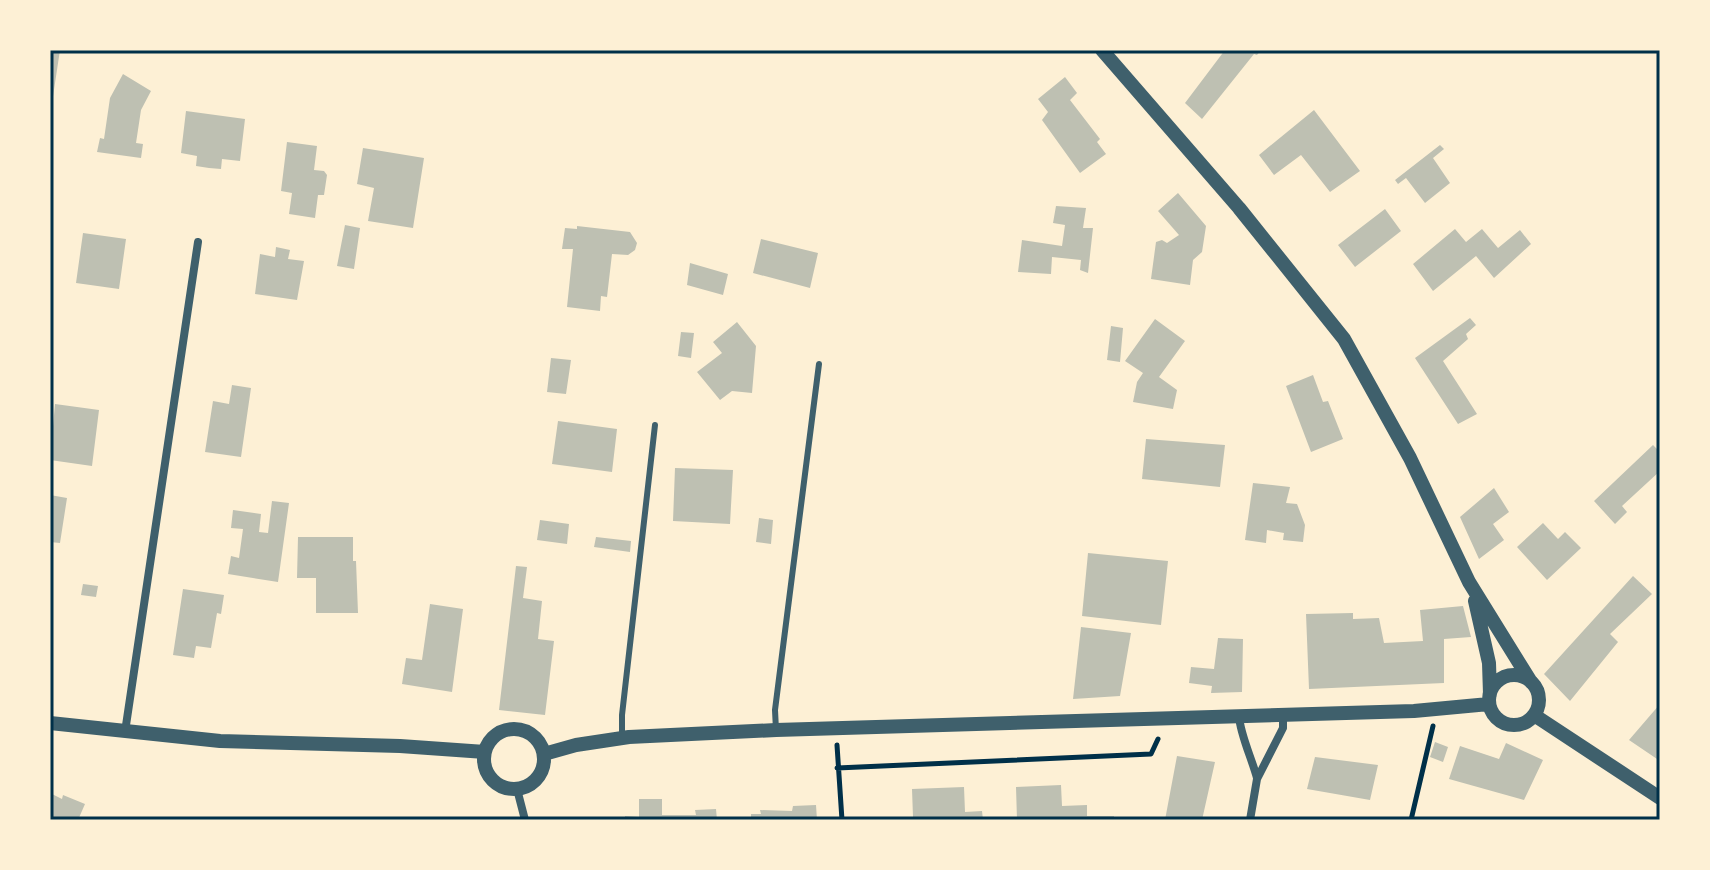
<svg xmlns="http://www.w3.org/2000/svg" width="1710" height="870" font-family="Mulish,sans-serif">
<style>
.building{fill:#bec0b2}
.lines{fill:none;stroke-linecap:round;stroke-linejoin:round}
.path{stroke:#003049;stroke-width:5}
.service{stroke:#3f606c;stroke-width:6}
.minor{stroke:#3f606c;stroke-width:8}
.tertiary{stroke:#3f606c;stroke-width:14}
.neatline{fill:none;stroke:#003049;stroke-width:3}
</style>
<rect width="100%" height="100%" fill="#fdf0d5"/>
<path class="building" d="M50 50H60L52 103 50 102Z
M1225 50H1261L1257 55 1254 54 1202 119 1185 103Z
M123 74 151 91 141 110 136 143 143 144 141 158 97 152 100 138 104 139 110 98Z
M1065 77 1077 93 1070 100 1100 139 1097 142 1106 154 1080 173 1042 120 1048 112 1038 99Z
M1314 110 1360 171 1330 192 1301 155 1274 175 1259 155Z
M186 111 245 119 240 161 222 159 221 169 209 168 196 166 197 156 181 153Z
M287 142 317 146 314 170 324 171 327 175 324 195H318L315 218 289 214 292 193 281 191Z
M1440 145 1444 149 1433 158 1450 183 1425 203 1406 178 1398 184 1395 180Z
M363 148 424 158 413 228 368 221 374 188 357 184Z
M1178 193 1206 226 1202 252 1193 260 1190 285 1151 279 1156 242 1162 240 1167 243 1179 235 1158 211Z
M1056 206 1086 208 1083 228H1093L1088 273 1080 270 1081 260 1052 257 1051 274 1018 272 1022 240 1062 246 1065 225 1053 223Z
M1385 209 1401 231 1355 267 1338 245Z
M345 225 360 228 354 269 337 266Z
M577 226 630 232 637 243 635 250 628 255 612 254 607 297 601 296 600 311 567 307 573 249H562L565 228 577 229Z
M1455 229 1466 242 1482 229 1498 248 1520 230 1531 244 1494 278 1476 256 1433 291 1413 264Z
M83 233 126 239 119 289 76 283Z
M761 239 818 253 810 288 753 273Z
M276 247 290 250 288 259 304 261 297 300 255 294 260 254 275 257Z
M690 263 728 274 723 295 687 285Z
M1470 318 1476 325 1466 334 1468 339 1443 361 1477 414 1458 424 1415 358Z
M1155 319 1185 341 1159 377 1177 390 1173 409 1133 402 1137 382 1143 373 1125 361Z
M737 322 756 346 752 393 732 391 720 400 697 372 722 353 713 342Z
M1111 326 1123 328 1120 362 1107 360Z
M681 332 694 333 691 358 678 356Z
M551 358 571 360 566 394 547 392Z
M1313 375 1323 402 1328 401 1343 439 1311 452 1286 386Z
M232 385 251 388 241 457 205 452 213 401 229 404Z
M55 404 99 410 92 466 50 460Z
M558 421 617 429 612 472 552 464Z
M1146 439 1225 445 1220 487 1142 479Z
M1653 445 1660 452V471L1622 506 1627 512 1615 524 1594 501Z
M675 468 733 470 730 524 673 521Z
M1253 483 1290 487 1286 503 1297 504 1305 525 1303 542 1283 540 1284 533 1267 530 1266 543 1245 540Z
M1494 488 1509 512 1493 524 1504 540 1479 559 1460 517Z
M50 495 67 498 60 543 50 542Z
M272 501 289 503 278 582 228 574 231 556 239 558 243 529 231 528 233 510 261 514 259 532 268 533Z
M759 518 773 520 771 544 756 542Z
M540 520 569 524 567 544 537 540Z
M1543 523 1558 539 1565 532 1581 548 1547 580 1517 547Z
M298 537H353V561H356L358 613H316V578H297Z
M596 537 631 541 630 552 594 547Z
M1088 553 1168 561 1161 625 1082 616Z
M516 566 527 567 523 598 542 601 538 639 554 641 545 715 499 710Z
M1633 576 1652 594 1610 634 1618 642 1570 701 1544 674Z
M83 584 98 586 96 597 81 595Z
M183 589 224 595 221 614 217 613 211 648 196 646 194 658 173 655Z
M430 604 463 609 452 692 402 684 406 658 422 660Z
M1463 606 1471 637 1444 639V683L1309 689 1306 614 1353 613V619L1379 618 1384 643 1423 641 1420 610Z
M1081 627 1131 633 1120 696 1073 699Z
M1218 638 1243 639 1242 692 1211 693 1212 686 1189 683 1191 667 1214 669Z
M1660 704V761L1629 740Z
M1435 742 1448 747 1443 762 1430 757Z
M1506 743 1543 760 1524 800 1449 779 1460 746 1499 759Z
M1177 756 1215 762 1202 820H1165Z
M1315 757 1378 765 1370 800 1307 789Z
M1061 785 1062 806 1087 805V816H1114V820H1017L1016 787Z
M964 787 965 812 982 811 983 820H904V818L913 817 912 789Z
M50 793 62 799 63 795 85 804 78 820H50Z
M639 799H662V815H696L695 810 716 809 717 820H625V816L639 817Z
M816 805 817 820H751V814H761L760 810 792 811 793 806Z"/>
<g class="lines">
<path class="path" d="M837 745 842 820
M837 768 1151 754 1158 739
M1411 820 1433 726"/>
<path class="service" d="M776 730 775 710 819 364
M622 738V715L655 425"/>
<path class="minor" d="M1239 716C1240 734 1252 759 1257 778
M125 732 198 242
M517 789 525 820
M1250 820 1257 779 1283 728V715"/>
<path class="tertiary" d="M1102 50 1239 208 1344 339 1410 458 1469 582 1531 682
M1475 601 1489 663 1490 694
M1489 700a25 25 0 1 1 50 0a25 25 0 1 1-50 0Z
M1534 715 1660 798
M50 723 220 741 400 746 485 752
M484 759a30 30 0 1 1 60 0a30 30 0 1 1-60 0Z
M544 754 576 745 629 737 776 730 1414 711 1489 704"/>
</g>
<rect width="1710" height="870" fill="none" stroke="#fdf0d5" stroke-width="104"/>
<rect x="52" y="52" width="1606" height="766" class="neatline"/>
</svg>
